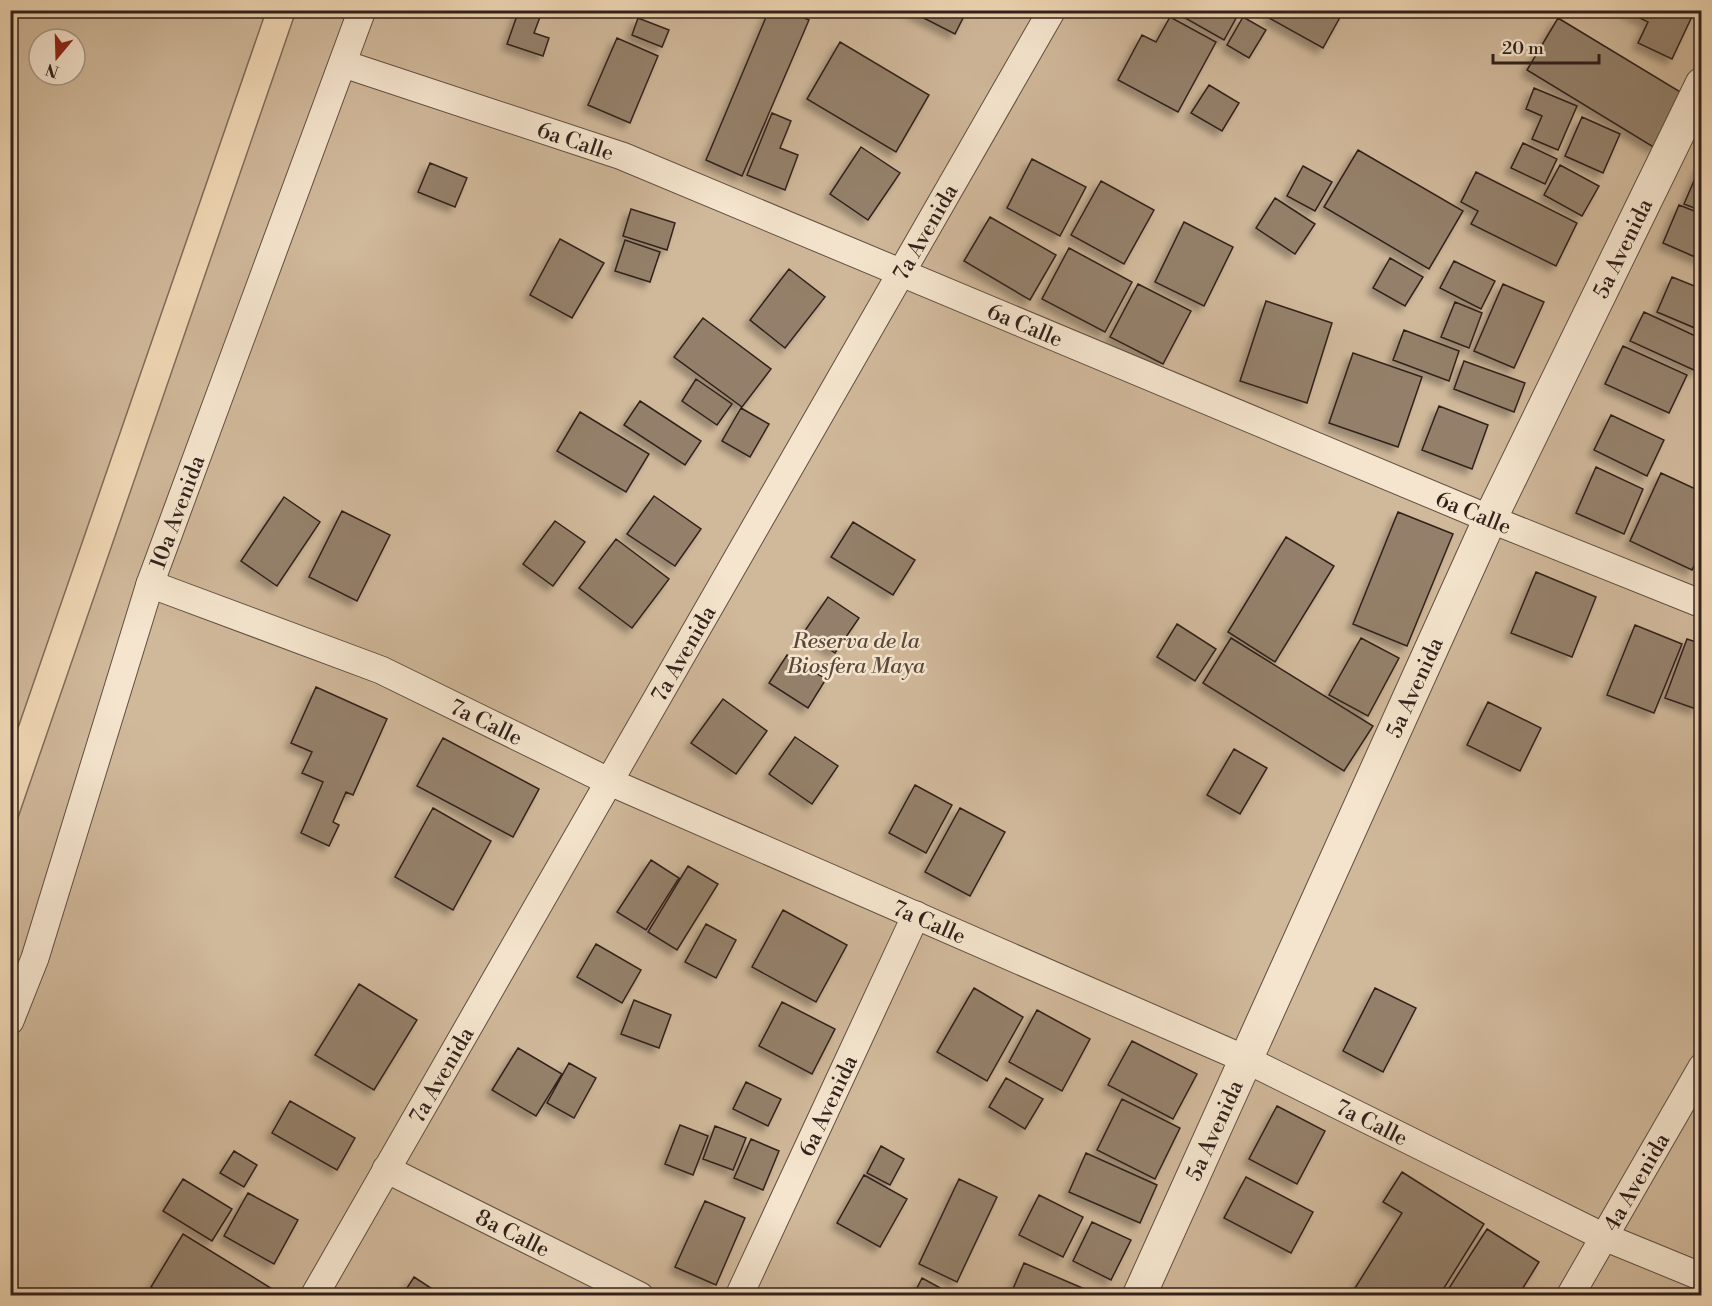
<svg xmlns="http://www.w3.org/2000/svg" width="1712" height="1306" font-family="'Libre Bodoni',serif">
<style>
.green{fill:#d0b89a;stroke:#806c5b;stroke-width:1.5;fill-rule:evenodd}
.building{fill:#94806b;stroke:#31211c;stroke-width:1.5;filter:url(#shadow)}
.lines{fill:none;stroke-linecap:round;stroke-linejoin:round}
.minor-casing{stroke:#614e42;stroke-width:29}
.tertiary-casing{stroke:#614e42;stroke-width:35}
.minor{stroke:#f5e5ce;stroke-width:27}
.tertiary{stroke:#f5e5ce;stroke-width:33}
.labels{text-anchor:middle;stroke-width:5;stroke-linejoin:round;paint-order:stroke}
.street-label{font-size:22px;fill:#31211c;stroke:#f5e5ce}
.park-label{font-size:22px;font-style:italic;fill:#59473c;stroke:#f5e5ce}
</style>
<defs>
<filter id="shadow"><feDropShadow dx="-5.5" dy="5.5" stdDeviation="3" flood-color="#0004"/></filter>
</defs>
<rect width="100%" height="100%" fill="#f0d7b4"/>
<filter id="stains"><feTurbulence type="fractalNoise" baseFrequency=".00333" numOctaves="4"/><feColorMatrix values="0 0 0 0 .2 0 0 0 0 .09 0 0 0 0 .02 0 0 0 .5 -.17"/></filter>
<radialGradient id="worn" r=".72"><stop offset=".6" stop-color="#630" stop-opacity="0"/><stop offset="1" stop-color="#630" stop-opacity=".3"/></radialGradient>
<path class="green" d="M11 10 266 11 11 748 10 11ZM39 39H75V75H39Z
M296 11H1701V1295L11 1296V838Z"/>
<path class="building" d="M519 10 540 17 534 33 549 38 543 56 507 44Z
M769 10H787L809 20 742 176 706 160Z
M908 10H967L955 34Z
M1171 10H1238L1240 11 1224 40Z
M1273 10H1344L1323 48 1269 18Z
M1624 10H1695L1672 59 1638 43 1648 22Z
M1170 17 1216 42 1178 112 1118 80 1142 35 1156 42Z
M1243 17 1266 30 1249 58 1227 45Z
M638 18 669 30 662 47 632 35Z
M1558 18 1687 96 1655 148 1527 70Z
M617 38 658 56 630 123 588 105Z
M840 42 929 95 896 152 807 99Z
M1209 85 1239 103 1222 131 1191 113Z
M1534 88 1577 106 1558 150 1532 139 1542 116 1526 109Z
M772 113 791 121 780 148 798 155 785 190 747 175Z
M1582 117 1620 134 1603 173 1565 156Z
M1523 143 1557 159 1545 184 1511 168Z
M861 147 900 173 868 220 830 194Z
M1358 150 1463 211 1429 269 1324 207Z
M1032 159 1086 187 1060 236 1007 208Z
M1702 162V211L1684 204Z
M430 163 467 178 455 207 418 192Z
M1560 165 1599 186 1582 216 1544 195Z
M1303 166 1332 182 1315 211 1287 196Z
M1476 172 1577 223 1556 266 1471 224 1478 211 1461 202Z
M1101 181 1154 210 1124 264 1071 235Z
M1275 198 1315 224 1295 254 1256 228Z
M1679 205 1702 214V260L1663 243Z
M631 209 675 223 667 250 623 236Z
M990 217 1056 255 1030 300 964 261Z
M1184 222 1233 247 1204 306 1155 282Z
M560 239 604 263 572 318 530 295Z
M625 240 660 252 650 282 615 271Z
M1069 248 1132 282 1105 332 1042 299Z
M1390 258 1423 277 1405 306 1373 288Z
M1454 261 1495 281 1481 309 1440 288Z
M789 269 825 297 785 348 750 320Z
M1672 277 1702 289V331L1657 312Z
M1138 284 1191 311 1163 364 1110 337Z
M1503 284 1544 302 1514 368 1474 351Z
M1266 301 1332 323 1307 403 1240 381Z
M1455 302 1482 313 1469 348 1441 337Z
M1644 312 1702 339V359L1696 371 1630 341Z
M703 318 771 369 742 407 674 357Z
M1404 330 1459 351 1449 381 1393 360Z
M1623 346 1687 375 1669 413 1605 384Z
M1353 353 1422 377 1398 447 1329 423Z
M1464 361 1525 383 1514 412 1454 389Z
M696 379 732 404 717 425 682 401Z
M640 401 701 441 685 465 624 425Z
M1439 406 1488 425 1472 469 1422 450Z
M741 408 769 424 750 457 722 441Z
M580 412 649 454 626 492 557 451Z
M1611 415 1664 440 1647 476 1594 450Z
M1596 467 1643 489 1624 534 1576 513Z
M1661 473 1702 492V549L1692 570 1630 541Z
M654 496 701 529 675 566 627 534Z
M284 497 320 522 277 586 241 561Z
M342 511 390 535 357 601 309 577Z
M1398 512 1453 534 1407 646 1353 624Z
M555 521 585 542 553 586 523 564Z
M853 522 915 560 893 595 831 557Z
M1286 537 1334 566 1275 662 1228 632Z
M616 539 669 579 632 628 579 588Z
M1536 572 1596 597 1572 657 1511 633Z
M828 597 859 618 835 653 804 632Z
M1177 624 1216 649 1195 681 1157 657Z
M1635 625 1682 644 1654 713 1607 695Z
M1231 638 1373 726 1344 771 1203 683Z
M1361 638 1399 658 1368 716 1329 695Z
M1687 639 1702 644V695L1696 709 1665 698Z
M787 655 826 679 808 708 769 683Z
M316 687 387 719 353 795 346 792 333 822 339 825 329 846 301 833 323 782 302 773 312 752 291 743Z
M723 699 767 731 736 774 691 743Z
M1488 702 1541 728 1520 771 1467 745Z
M795 737 838 766 812 804 769 774Z
M443 738 539 789 513 837 417 786Z
M1234 749 1267 768 1240 814 1207 795Z
M915 785 952 805 926 853 889 833Z
M433 808 491 841 453 910 395 877Z
M960 808 1005 832 970 896 925 872Z
M651 860 679 878 646 930 617 912Z
M688 866 718 884 677 950 648 932Z
M783 910 847 945 816 1002 752 967Z
M706 924 736 940 716 978 685 962Z
M596 944 641 970 622 1003 577 977Z
M359 984 417 1020 374 1090 315 1055Z
M974 988 1023 1017 987 1081 937 1052Z
M1375 988 1416 1008 1383 1072 1343 1051Z
M634 1000 671 1015 659 1048 621 1034Z
M782 1002 835 1029 812 1074 759 1046Z
M1037 1010 1090 1039 1062 1091 1009 1062Z
M1132 1041 1197 1074 1173 1119 1108 1085Z
M518 1048 562 1074 536 1116 492 1090Z
M569 1063 596 1078 574 1118 547 1103Z
M1006 1078 1043 1099 1025 1129 989 1107Z
M746 1082 781 1099 768 1126 733 1109Z
M1122 1099 1180 1128 1155 1179 1097 1150Z
M290 1101 355 1138 337 1170 272 1133Z
M1277 1106 1325 1131 1297 1184 1249 1159Z
M680 1125 708 1136 693 1175 665 1164Z
M715 1126 746 1138 733 1170 703 1159Z
M751 1139 779 1151 763 1190 734 1178Z
M881 1146 904 1159 890 1185 867 1173Z
M234 1151 257 1165 244 1187 220 1173Z
M1086 1153 1157 1185 1140 1223 1069 1192Z
M1402 1172 1484 1224 1439 1296H1350L1402 1213 1383 1202Z
M864 1175 907 1199 880 1247 837 1223Z
M1246 1177 1313 1212 1291 1253 1224 1218Z
M183 1179 232 1209 212 1241 163 1211Z
M959 1179 997 1197 957 1282 919 1264Z
M248 1193 298 1220 274 1264 224 1236Z
M1039 1195 1083 1217 1063 1257 1019 1235Z
M705 1201 745 1218 716 1285 675 1267Z
M1092 1222 1131 1240 1111 1280 1073 1261Z
M1487 1229 1539 1262 1518 1296H1444Z
M183 1234 279 1293 278 1296H166L151 1287Z
M1024 1263 1101 1296H1010Z
M414 1277 443 1296H402Z
M922 1278 955 1296H913Z"/>
<g class="lines">
<g class="minor-casing">
<g id="minor">
<path id="s1" d="M344 64 622 156 1490 519 1702 604"/>
<path id="s2" d="M150 584 381 670 610 782 1245 1059 1602 1236 1702 1277"/>
<path id="s3" d="M10 1021 35 958 150 584 362 10"/>
<path id="s4" d="M386 1169 640 1296"/>
<path id="s5" d="M314 1296 1052 10"/>
<path id="s6" d="M739 1296 916 915"/>
<path id="s7" d="M1570 1296 1702 1067"/>
</g>
</g>
<g class="tertiary-casing">
<g id="tertiary">
<path id="s8" d="M1139 1296 1490 519 1702 84"/>
</g>
</g>
<use href="#minor" class="minor"/>
<use href="#tertiary" class="tertiary"/>
</g>
<g class="labels">
<g class="street-label">
<text dy="8" stroke="none"><textPath href="#s1" startOffset="244">6a Calle</textPath></text>
<text dy="8" stroke="none"><textPath href="#s5" startOffset="1227">7a Avenida</textPath></text>
<text dy="8" stroke="none"><textPath href="#s8" startOffset="1154">5a Avenida</textPath></text>
<text dy="8" stroke="none"><textPath href="#s1" startOffset="730">6a Calle</textPath></text>
<text dy="8" stroke="none"><textPath href="#s1" startOffset="1216">6a Calle</textPath></text>
<text dy="8" stroke="none"><textPath href="#s3" startOffset="536">10a Avenida</textPath></text>
<text dy="8" stroke="none"><textPath href="#s5" startOffset="741">7a Avenida</textPath></text>
<text dy="8" stroke="none"><textPath href="#s8" startOffset="668">5a Avenida</textPath></text>
<text dy="8" stroke="none"><textPath href="#s2" startOffset="364">7a Calle</textPath></text>
<text dy="8" stroke="none"><textPath href="#s2" startOffset="850">7a Calle</textPath></text>
<text dy="8" stroke="none"><textPath href="#s5" startOffset="255">7a Avenida</textPath></text>
<text dy="8" stroke="none"><textPath href="#s6" startOffset="210">6a Avenida</textPath></text>
<text dy="8" stroke="none"><textPath href="#s2" startOffset="1336">7a Calle</textPath></text>
<text dy="8" stroke="none"><textPath href="#s8" startOffset="182">5a Avenida</textPath></text>
<text dy="8" stroke="none"><textPath href="#s7" startOffset="132">4a Avenida</textPath></text>
<text dy="8" stroke="none"><textPath href="#s4" startOffset="142">8a Calle</textPath></text>
</g>
<g class="park-label">
<text x="856" y="648">Reserva de la<tspan x="856" dy="25">Biosfera Maya</tspan></text>
</g>
</g>
<rect width="1712" height="1306" fill="none" stroke="#f0d7b4" stroke-width="36"/>
<rect x="12" y="12" width="1688" height="1282" fill="none" stroke="#31211c" stroke-width="3"/>
<rect x="18" y="18" width="1676" height="1270" fill="none" stroke="#31211c" stroke-width="1.5"/>
<g transform="translate(57 57) rotate(199)"><circle r="28" fill="#f5e5ce" stroke="#a79787" stroke-width="1.5"/>
<path d="M0-4.5L10 22L0 15L-10 22Z" fill="#8f2418"/>
<text y="-9" font-size="16" font-weight="bold" text-anchor="middle" fill="#31211c">N</text>
</g>
<path d="M1493 54v9h106v-9" fill="none" stroke="#31211c" stroke-width="3"/>
<text x="1502" y="54" font-size="18" fill="#31211c" stroke="#f5e5ce" stroke-width="4.5" paint-order="stroke">20 m</text>
<rect width="100%" height="100%" filter="url(#stains)"/>
<rect width="100%" height="100%" fill="url(#worn)"/>
</svg>
